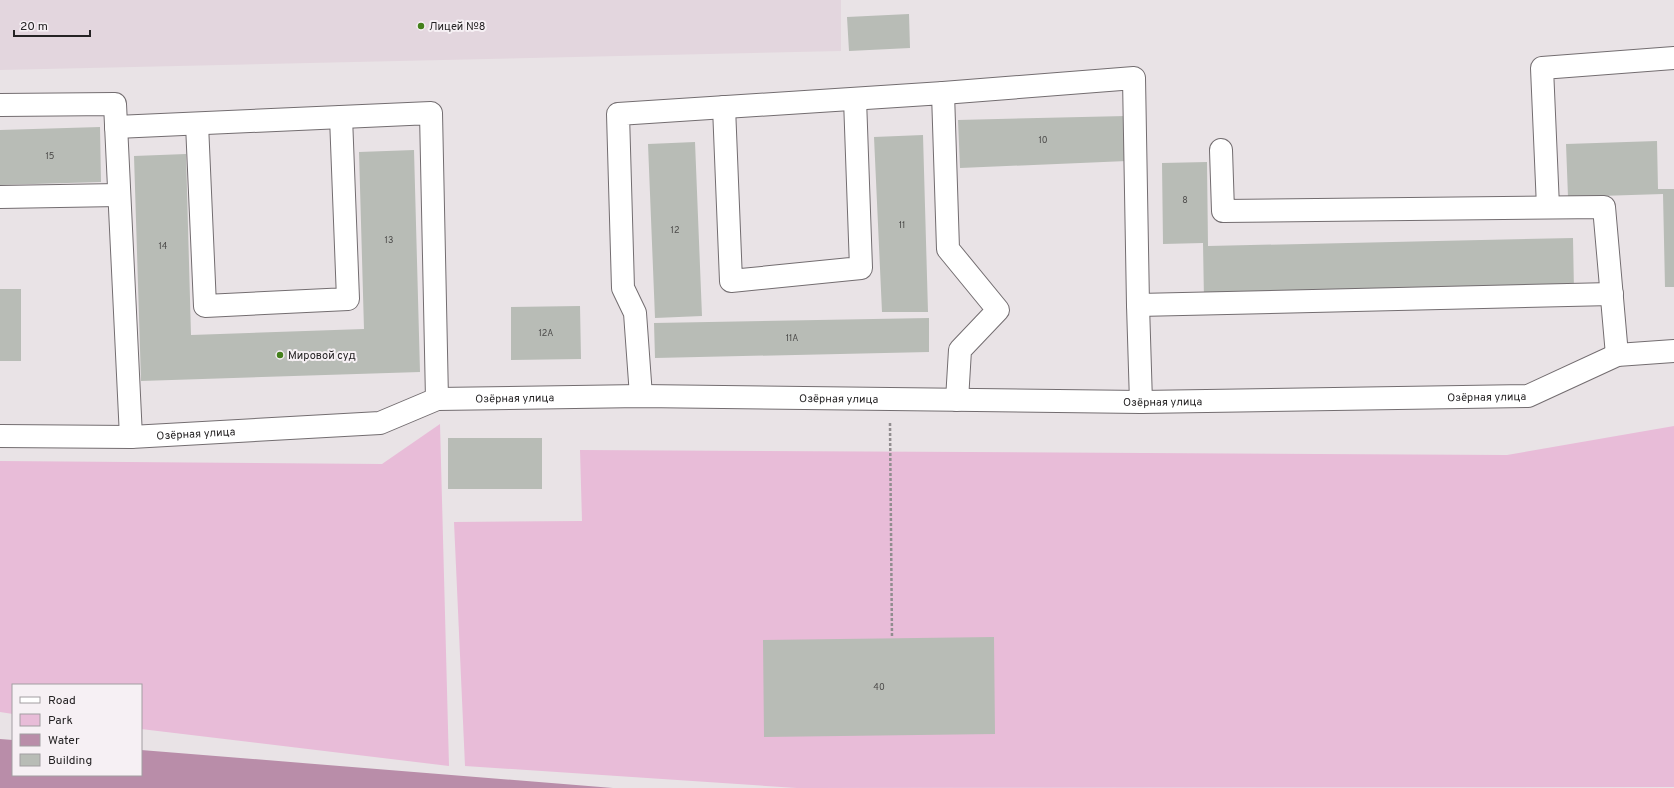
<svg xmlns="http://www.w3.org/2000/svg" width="1674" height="788" font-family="Overpass,sans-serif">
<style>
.built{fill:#e3d6de}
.green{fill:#e8bcd8}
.water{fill:#b98da9}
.building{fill:#b8bcb6}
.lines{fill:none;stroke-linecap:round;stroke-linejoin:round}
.minor-casing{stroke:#736d70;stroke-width:24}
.path{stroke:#918d8f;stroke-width:2.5;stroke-dasharray:3 2;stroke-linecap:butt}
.minor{stroke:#fff;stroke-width:22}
.poi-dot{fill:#44801c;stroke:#f6f0f4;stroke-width:1.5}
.labels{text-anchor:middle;stroke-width:4;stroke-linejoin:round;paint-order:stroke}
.number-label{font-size:9px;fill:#4a4948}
.poi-label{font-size:11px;fill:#252324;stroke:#f6f0f4;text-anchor:start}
.street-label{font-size:11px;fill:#252324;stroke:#f6f0f4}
</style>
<rect width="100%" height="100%" fill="#e9e3e6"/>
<path class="built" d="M0 0H841V51L0 70Z"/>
<path class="green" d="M440 424 449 766 141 729V685H13V714L0 712V461L382 464Z
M1674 426V787L797 788 465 766 454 522 582 521 580 450 1507 455Z"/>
<path class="water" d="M0 739 13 740V775H141V750L613 788H0Z"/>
<path class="building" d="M909 14 910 48 849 51 847 17Z
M1126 116 1127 161 960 168 958 120Z
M100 127 101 182 0 185V130Z
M923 135 928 312H882L874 137Z
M1657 141 1658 189H1674V287H1665L1663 194 1568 197 1566 144Z
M695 142 702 316 655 318 648 144Z
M414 150 420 372 141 381 134 156 186 154 191 335 364 329 359 152Z
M1207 162 1208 246 1573 238 1574 292 1204 300 1203 243 1163 244 1162 163Z
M0 289H21V361H0Z
M580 306 581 359 511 360V307Z
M929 318V352L655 358 654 323Z
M448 438H542V489H448Z
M994 637 995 734 764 737 763 640Z"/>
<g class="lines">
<g class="minor-casing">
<g id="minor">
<path d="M943 93 1134 78 1138 305 1141 402"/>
<path d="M0 105 115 104 131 437"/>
<path d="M724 107 731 281 861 268 855 99"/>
<path d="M197 124 205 306 348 299 341 117"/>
<path d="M116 127 431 113 437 399"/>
<path d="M1221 150 1223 211 1604 207 1617 355"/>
<path d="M0 197 119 195"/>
<path d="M1548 207 1542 68 1674 58"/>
<path d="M1138 305 1612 294"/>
<path d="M641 396 635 313 623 288 618 114 943 93 948 249 998 310 960 350 957 400"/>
<path id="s1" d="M0 436 131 437 380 423 437 399 641 396 1141 402 1528 396 1617 355 1674 351"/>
</g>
</g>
<path class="path" d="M890 423 892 638"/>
<use href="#minor" class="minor"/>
</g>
<g class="poi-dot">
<circle cx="421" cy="26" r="4"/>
<circle cx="280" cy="355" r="4"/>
</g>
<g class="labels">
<g class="number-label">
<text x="1043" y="143">10</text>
<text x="50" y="159">15</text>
<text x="1185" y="203">8</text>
<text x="902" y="228">11</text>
<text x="675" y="233">12</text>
<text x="389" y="243">13</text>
<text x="163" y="249">14</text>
<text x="546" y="336">12А</text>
<text x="792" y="341">11А</text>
<text x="879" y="690">40</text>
</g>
<g class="poi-label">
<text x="429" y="30">Лицей №8</text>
<text x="288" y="359">Мировой суд</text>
</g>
<g class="street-label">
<text dy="4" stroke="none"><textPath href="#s1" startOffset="1492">Озёрная улица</textPath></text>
<text dy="4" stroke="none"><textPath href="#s1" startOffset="520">Озёрная улица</textPath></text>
<text dy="4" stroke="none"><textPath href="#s1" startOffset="844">Озёрная улица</textPath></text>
<text dy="4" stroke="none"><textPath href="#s1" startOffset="1168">Озёрная улица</textPath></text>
<text dy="4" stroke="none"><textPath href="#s1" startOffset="196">Озёрная улица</textPath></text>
</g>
</g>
<rect x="12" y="684" width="130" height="92" fill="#f6f0f4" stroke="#a29ea1"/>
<rect x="20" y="697" width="20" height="6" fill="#ffffff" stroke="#a29ea1"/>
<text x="48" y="704" font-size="12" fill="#252324">Road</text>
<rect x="20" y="714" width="20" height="12" fill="#e8bcd8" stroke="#a29ea1"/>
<text x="48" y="724" font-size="12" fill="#252324">Park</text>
<rect x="20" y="734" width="20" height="12" fill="#b98da9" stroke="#a29ea1"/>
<text x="48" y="744" font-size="12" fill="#252324">Water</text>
<rect x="20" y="754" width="20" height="12" fill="#b8bcb6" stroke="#a29ea1"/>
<text x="48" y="764" font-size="12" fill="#252324">Building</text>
<path d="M14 30v6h76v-6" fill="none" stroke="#252324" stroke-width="2"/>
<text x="20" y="30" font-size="12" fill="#252324" stroke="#f6f0f4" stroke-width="3" paint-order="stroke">20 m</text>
</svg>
